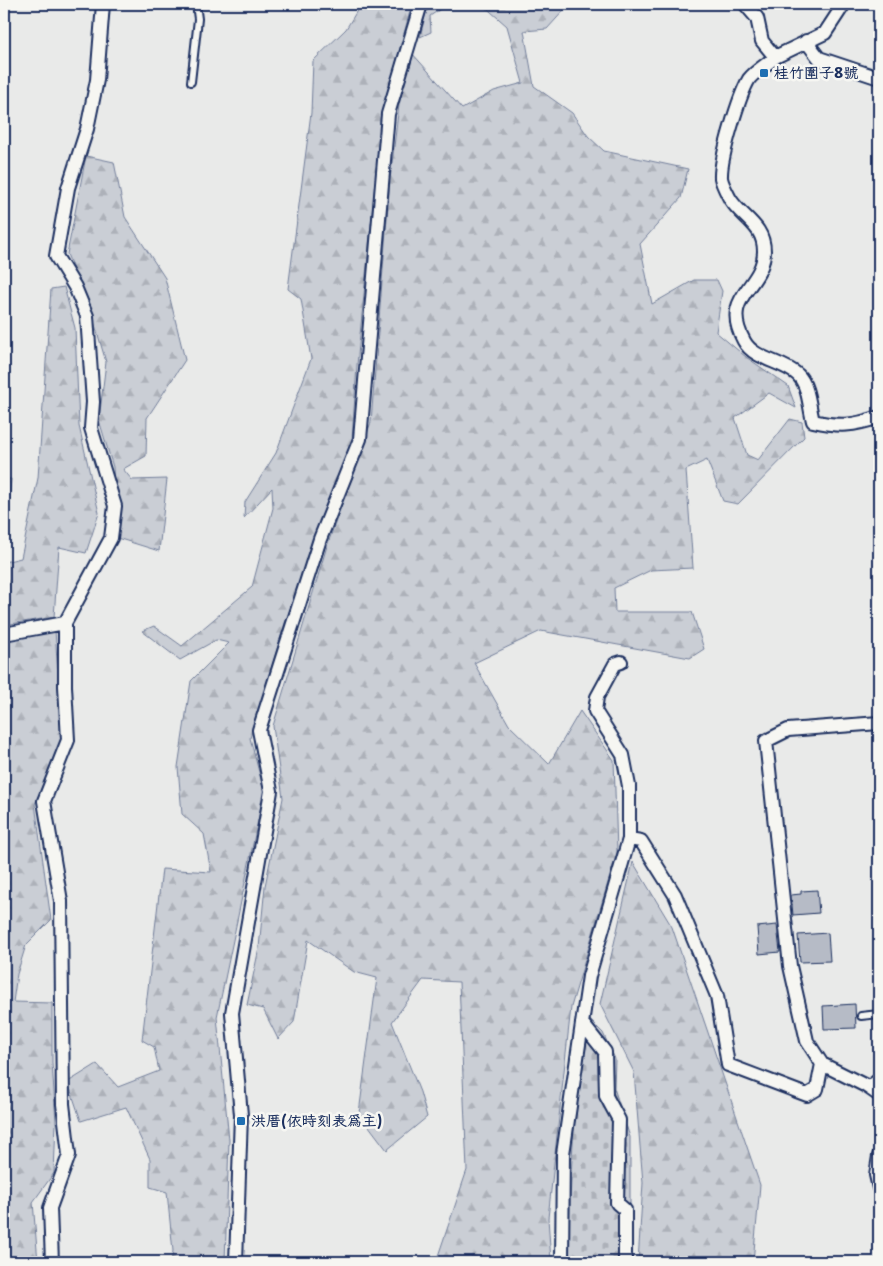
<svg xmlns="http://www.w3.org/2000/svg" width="883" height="1266" font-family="'Playpen Sans','LXGW WenKai TC',sans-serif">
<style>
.forest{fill:url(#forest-firs);stroke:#727e9a}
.cemetery{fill:url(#cemetery-stones);stroke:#727e9a}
.building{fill:#b6bbc6;stroke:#1b2f5e}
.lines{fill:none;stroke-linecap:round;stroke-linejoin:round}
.service-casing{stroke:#1b2f5e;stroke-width:10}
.minor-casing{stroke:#1b2f5e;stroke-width:16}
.service{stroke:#f6f6f2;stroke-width:6}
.minor{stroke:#f6f6f2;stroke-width:12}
.poi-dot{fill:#1f6fb2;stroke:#f6f6f2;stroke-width:2}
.labels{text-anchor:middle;stroke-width:5;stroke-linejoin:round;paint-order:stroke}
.poi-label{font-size:15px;font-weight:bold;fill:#1b2f5e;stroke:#f6f6f2;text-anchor:start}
</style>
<defs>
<pattern id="forest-firs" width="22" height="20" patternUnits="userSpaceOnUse" patternTransform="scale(1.25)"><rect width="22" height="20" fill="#caced5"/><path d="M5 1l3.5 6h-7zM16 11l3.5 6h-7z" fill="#adb1b9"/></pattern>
<pattern id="cemetery-stones" width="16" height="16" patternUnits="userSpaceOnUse" patternTransform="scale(1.25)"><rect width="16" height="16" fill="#caced5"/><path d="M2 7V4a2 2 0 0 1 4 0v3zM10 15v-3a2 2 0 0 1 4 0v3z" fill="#adb1b9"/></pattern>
</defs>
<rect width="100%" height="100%" fill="#e9eae9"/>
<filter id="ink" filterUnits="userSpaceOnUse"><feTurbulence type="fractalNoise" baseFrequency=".02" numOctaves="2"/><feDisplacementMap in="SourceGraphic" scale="10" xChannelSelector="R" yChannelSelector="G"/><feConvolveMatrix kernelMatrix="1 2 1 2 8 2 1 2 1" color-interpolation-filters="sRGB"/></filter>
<g filter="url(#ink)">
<path class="forest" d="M361 4H412L382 114 357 365 352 440 285 623 250 738 264 791 217 1017 229 1140 225 1262H171L173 1251 167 1192 150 1187V1159L126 1107 81 1121 68 1082 97 1064 118 1087 159 1071 154 1047 142 1040 162 869 211 872 204 834 182 814 178 767 191 681 229 643 216 640 180 660 142 631 154 626 182 646 252 587 273 508 272 488 244 518 245 502 276 453 311 359 301 299 288 289 311 113 313 61 346 29Z
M428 4H448L430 16 431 32 420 37Z
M482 4H565L566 8 547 29 524 31 534 86 572 113 588 136 604 151 688 169 681 198 640 244 652 304 694 280H717L722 291 716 332 746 357 788 386 796 408 769 393 735 418 747 455 758 460 790 419 802 422 804 437 738 504 723 501 707 460 686 470 693 568 651 570 614 588 615 612H692L704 649 690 658 541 631 474 663 509 725 549 764 580 711 614 760 617 852 571 1007 548 1218 551 1262H436L467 1170 459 982 423 980 392 1022 420 1092 427 1117 387 1150 359 1113 377 978 354 972 308 940 294 1022 278 1039 263 1009 247 1005 259 948 265 886 283 798 273 726 327 546 371 422 390 180 399 105 411 52 462 109 494 91 523 83 507 26Z
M86 156 114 162 125 217 165 278 185 360 147 418 146 456 123 469 132 480 167 479 159 551 117 538 113 467 99 420 106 362 93 318 67 254Z
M64 287 75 328 79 426 99 513 86 553 59 547 54 617 4 625V479H11L4 562 21 558 38 478 51 289Z
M55 630 62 739 35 804 51 920 26 945 17 974 13 1002 52 1003V1063L56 1122 54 1173 33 1202 38 1262H4V640Z
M633 862 672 927 760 1185 753 1262H638L643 1183 634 1072 600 1004Z"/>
<path class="cemetery" d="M585 1015 603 1033 615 1059 614 1088 630 1137V1262H569C569 1179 575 1098 585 1015Z"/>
<path class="building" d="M817 890 819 913 793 915 791 895 801 894V891Z
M777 925 780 952 759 954 757 927Z
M828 933 830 961 800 962 798 935Z
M855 1004 856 1028 824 1029 823 1006Z"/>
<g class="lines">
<g class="service-casing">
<path id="service" d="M191 82 198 19 196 4
M861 1016 879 1014
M866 1086 879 1076"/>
</g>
<g class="minor-casing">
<path id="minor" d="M745 4 757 18 762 41 775 57 825 33 844 4
M806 41 819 58 879 78
M775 57C768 64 755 71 749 79 739 96 720 158 721 178 722 184 727 193 730 199 742 218 764 225 764 251 764 288 719 296 744 341 754 360 783 361 798 375 809 386 809 407 813 421 840 427 853 426 879 417
M65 623 111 538 115 506 91 428 93 402 87 316 75 287 56 256 68 188 87 129 97 80 103 4
M4 634 65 623V686L68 740 44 801 61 901 63 1104 69 1155 50 1208 52 1262
M621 662 615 664 597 697 595 711 623 755 629 786V839L641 841 675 895 717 996 728 1065 807 1095 817 1089 822 1064
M879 723 788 730 766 741 790 966 807 1041 822 1064 866 1086 879 1095
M582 1023 605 1052 606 1096 619 1120 617 1203 625 1210V1262
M879 1156 876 1175 879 1188
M236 1262 241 1115 232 1013 271 791 259 730 320 539 360 439 388 114 421 4
M562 1262 563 1154 589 976 629 839"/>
</g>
<use href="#service" class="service"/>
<use href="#minor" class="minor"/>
</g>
</g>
<g class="poi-dot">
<rect x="759" y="68" width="10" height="10" rx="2.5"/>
<rect x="236" y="1116" width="10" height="10" rx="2.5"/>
</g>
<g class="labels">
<g class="poi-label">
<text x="774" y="78">桂竹圍子8號</text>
<text x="251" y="1126">洪厝(依時刻表為主)</text>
</g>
</g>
<rect width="883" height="1266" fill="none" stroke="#f6f6f2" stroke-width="20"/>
<rect x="10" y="10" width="863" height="1246" fill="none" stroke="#1b2f5e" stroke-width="2" filter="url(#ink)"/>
</svg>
